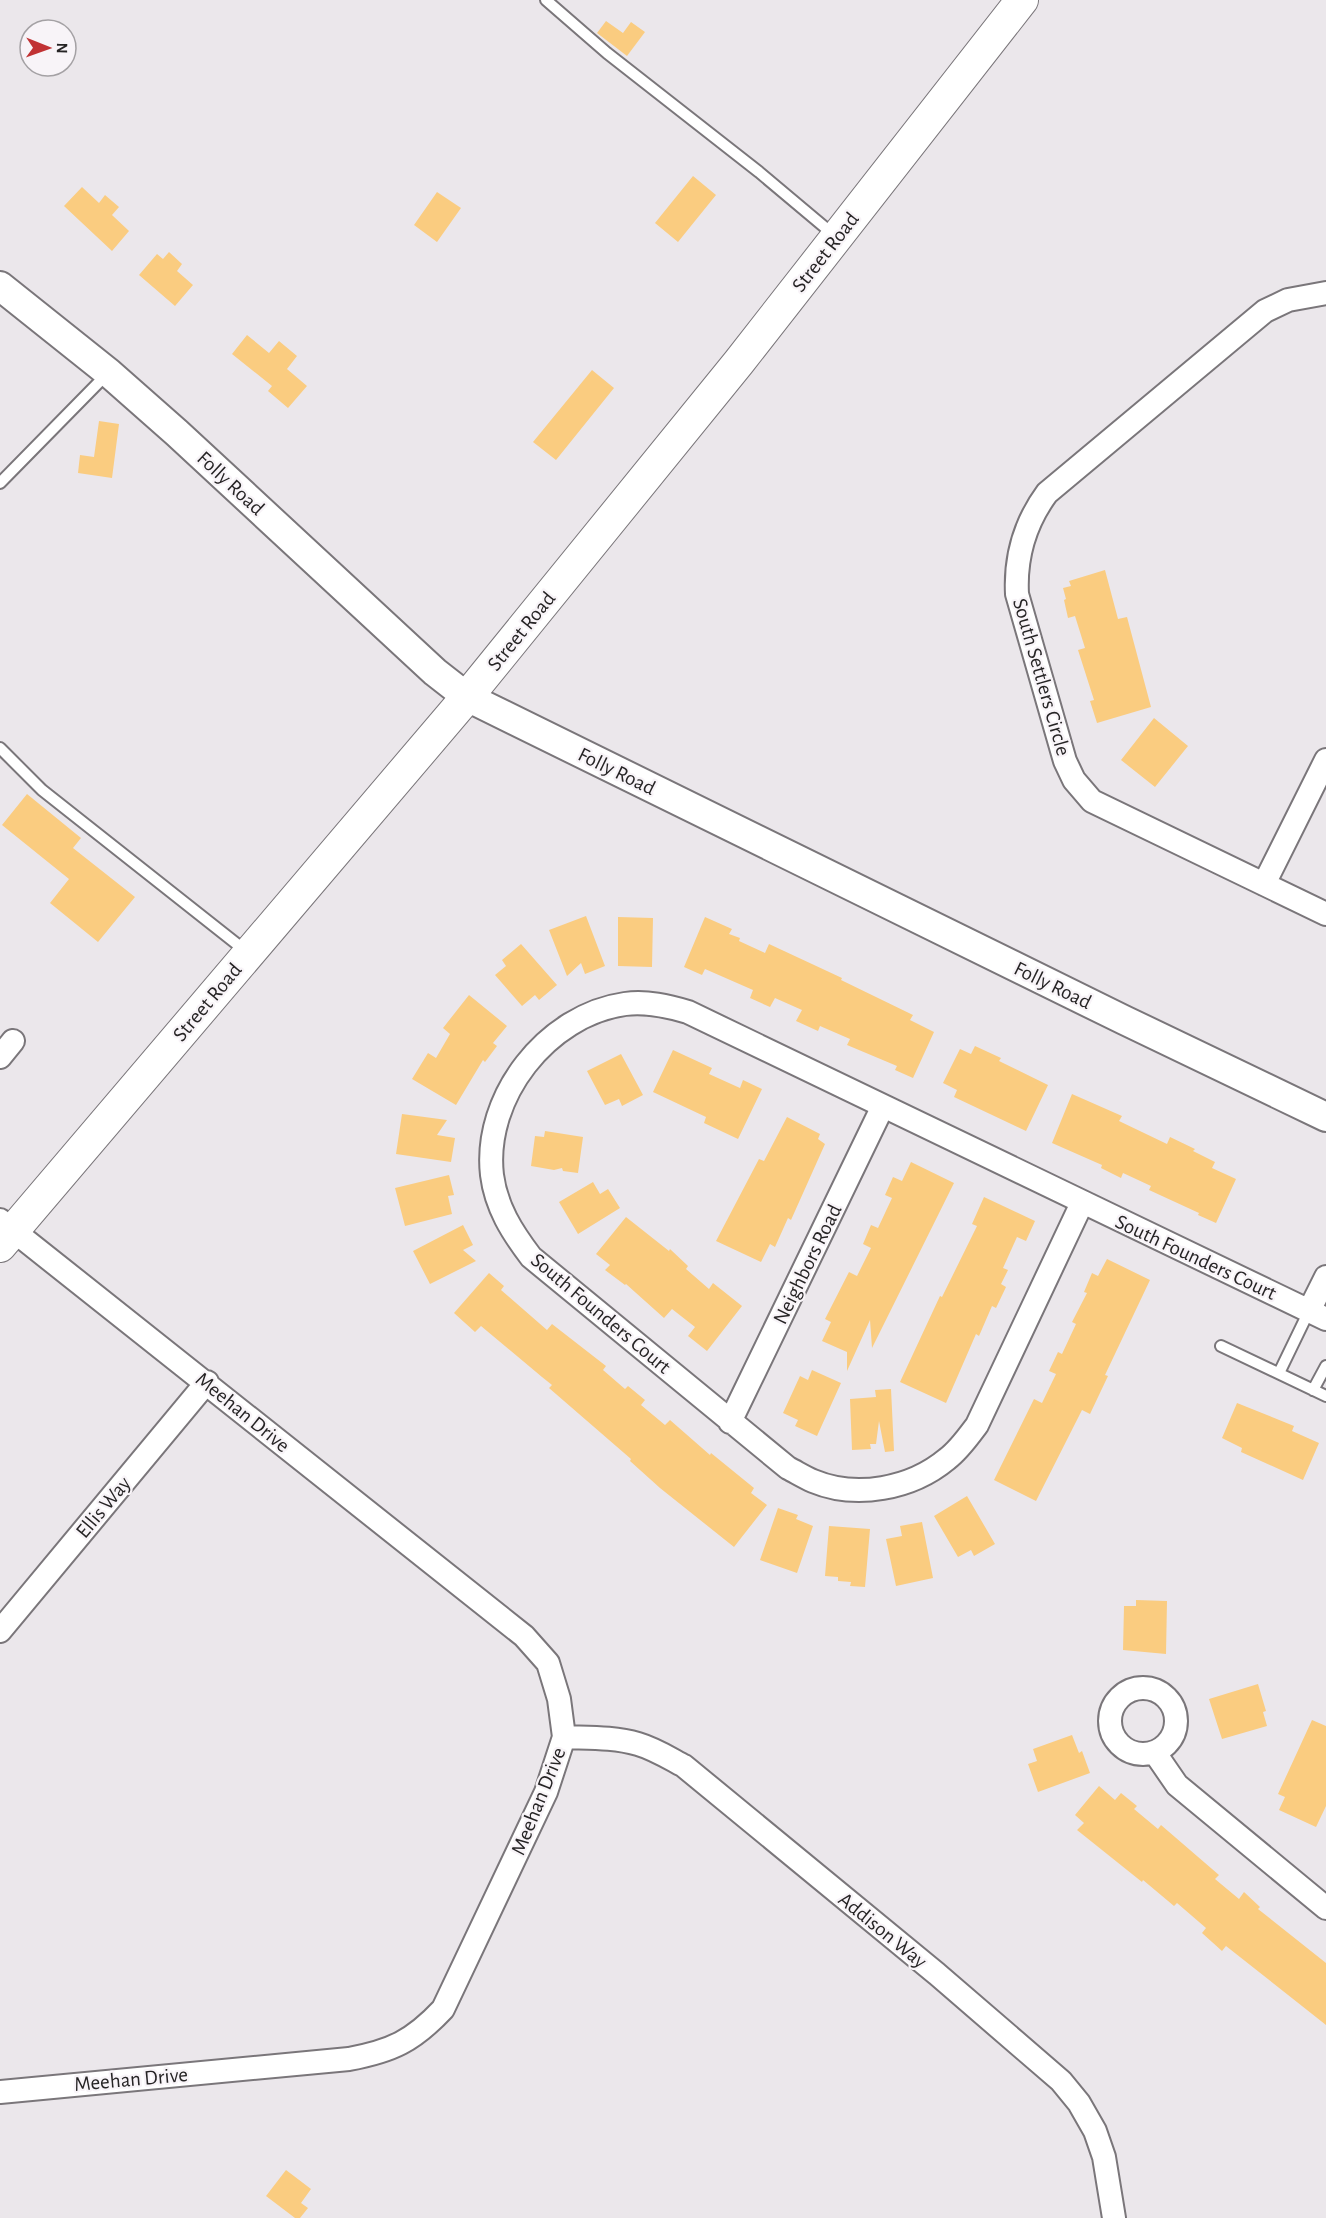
<svg xmlns="http://www.w3.org/2000/svg" width="1326" height="2218" font-family="'Alegreya Sans',sans-serif">
<style>
.building{fill:#facc80}
.lines{fill:none;stroke-linecap:round;stroke-linejoin:round}
.service-casing{stroke:#7a767a;stroke-width:14}
.minor-casing{stroke:#7a767a;stroke-width:26}
.tertiary-casing{stroke:#7a767a;stroke-width:32}
.secondary-casing{stroke:#7a767a;stroke-width:34}
.service{stroke:#fff;stroke-width:10}
.minor{stroke:#fff;stroke-width:22}
.tertiary{stroke:#fff;stroke-width:28}
.secondary{stroke:#fff;stroke-width:32}
.labels{text-anchor:middle;stroke-width:4.5;stroke-linejoin:round;paint-order:stroke}
.street-label{font-size:21px;fill:#262425;stroke:#f8f4f8}
</style>
<rect width="100%" height="100%" fill="#ebe7eb"/>
<path class="building" d="M606 21 623 33 631 22 645 32 627 56 597 33Z
M693 176 716 195 678 242 655 223Z
M82 187 99 203 105 195 119 207 112 215 129 231 112 251 64 206Z
M437 192 461 208 437 242 414 225Z
M169 252 182 264 177 271 193 285 175 306 139 275 157 254 163 259Z
M247 335 269 353 279 341 297 356 287 369 307 386 288 408 268 391 272 386 232 354Z
M592 370 614 388 556 460 533 442Z
M99 421 119 424 112 478 78 473 80 455 94 457Z
M1105 570 1118 619 1127 617 1151 707 1097 723 1090 701 1094 700 1078 650 1085 648 1075 616 1068 618 1064 600 1066 599 1063 588 1071 586 1069 581Z
M1154 718 1188 746 1155 787 1121 760Z
M27 794 81 838 73 848 135 897 98 942 50 903 69 879 2 825Z
M586 916 605 966 585 974 581 963 567 976 549 930Z
M618 917 653 918 652 967 618 966Z
M705 917 732 929 729 934 740 938 739 941 765 953 769 944 842 978 841 980 913 1015 910 1020 934 1032 913 1078 895 1070 897 1066 847 1045 850 1039 820 1026 818 1031 796 1021 802 1010 775 998 770 1007 750 998 753 990 705 969 702 975 684 967Z
M521 944 557 985 539 1000 535 995 522 1006 495 975 506 966 502 960Z
M469 995 507 1026 493 1043 497 1046 485 1062 483 1060 456 1105 412 1079 428 1053 436 1058 450 1034 443 1028Z
M975 1046 1001 1058 999 1061 1048 1085 1026 1131 954 1097 957 1090 943 1083 960 1049 971 1054Z
M673 1050 712 1068 709 1074 740 1088 743 1080 762 1089 738 1139 704 1123 706 1117 653 1092Z
M621 1054 643 1095 622 1106 619 1099 605 1105 587 1071Z
M1072 1094 1122 1116 1119 1121 1167 1144 1170 1137 1195 1149 1193 1151 1215 1162 1212 1168 1236 1179 1216 1223 1198 1215 1199 1213 1149 1190 1151 1186 1123 1173 1121 1178 1101 1168 1102 1165 1052 1143Z
M402 1114 447 1120 437 1135 455 1138 451 1162 396 1154Z
M787 1117 820 1134 818 1139 825 1144 791 1220 788 1218 775 1247 770 1244 761 1262 716 1241 759 1159 764 1161Z
M545 1131 583 1137 578 1173 563 1171 562 1168 554 1170 531 1166 535 1136 544 1137Z
M911 1162 954 1183 872 1348 870 1320 847 1371V1352L822 1341 831 1322 825 1319 849 1272 857 1276 871 1248 863 1244 871 1225 878 1228 892 1198 885 1195 893 1177 902 1181Z
M449 1175 454 1195 448 1196 452 1214 405 1226 395 1188Z
M593 1182 600 1194 608 1189 620 1208 578 1234 559 1202Z
M984 1197 1035 1221 1026 1241 1017 1237 1003 1268 1008 1270 1001 1284 1006 1287 996 1308 992 1306 979 1336 976 1334 946 1403 900 1382 940 1296 942 1297 977 1226 972 1224Z
M626 1217 669 1251 670 1249 688 1266 686 1269 709 1289 713 1283 742 1306 707 1351 688 1336 695 1327 672 1309 664 1318 626 1284 625 1285 605 1270 610 1265 596 1254Z
M463 1225 473 1245 463 1250 476 1261 430 1284 413 1251Z
M1107 1259 1150 1280 1105 1375 1108 1376 1090 1414 1082 1410 1036 1501 994 1480 1034 1399 1042 1403 1056 1374 1049 1371 1058 1352 1062 1354 1076 1324 1072 1322 1087 1293 1084 1292 1092 1273 1098 1276Z
M489 1273 504 1286 501 1290 547 1330 552 1324 606 1366 603 1370 625 1389 628 1386 645 1400 641 1405 665 1425 670 1420 710 1455 711 1453 754 1488 751 1493 767 1505 734 1547 660 1488 630 1461 631 1459 549 1388 552 1385 542 1377 481 1326 475 1332 454 1313Z
M812 1370 841 1383 817 1436 795 1426 798 1420 783 1413 800 1376 808 1380Z
M891 1389 894 1451 885 1452 879 1421 876 1444H870L871 1449 852 1450 850 1399 876 1397 875 1390Z
M1237 1403 1294 1426 1292 1431 1319 1443 1303 1480 1241 1452 1242 1448 1222 1438Z
M967 1496 995 1544 974 1556 971 1550 958 1557 934 1516Z
M778 1508 798 1515 796 1519 813 1526 797 1573 760 1560Z
M922 1522 933 1578 896 1586 886 1539 902 1536 900 1526Z
M829 1526 870 1529 865 1587 850 1586 851 1582 838 1581V1577L825 1576Z
M1136 1600 1167 1601 1166 1654 1123 1650 1124 1606H1136Z
M1258 1684 1266 1711 1263 1712 1267 1726 1222 1739 1209 1699Z
M1312 1720 1326 1726V1806L1316 1827 1279 1810 1285 1797 1278 1794Z
M1072 1735 1079 1753 1082 1751 1090 1773 1038 1792 1028 1764 1037 1761 1033 1749Z
M1099 1786 1115 1800 1121 1793 1137 1806 1134 1809 1158 1829 1161 1825 1219 1875 1215 1879 1239 1899 1244 1892 1260 1907 1258 1909 1326 1963V2025L1226 1946 1222 1951 1202 1933 1206 1928 1177 1903 1174 1906 1143 1880 1142 1882 1077 1830 1084 1823 1075 1815Z
M286 2170 311 2189 301 2203 308 2208 300 2218H295L266 2196Z"/>
<g class="lines">
<g class="service-casing">
<path id="service" d="M546 0 607 53 759 172 834 235
M0 483 108 373
M0 748 42 790 247 952
M1221 1346 1326 1396
M1279 1373 1309 1311
M1313 1390 1326 1366"/>
</g>
<g class="minor-casing">
<path id="minor" d="M1326 293 1288 300 1265 311 1047 493C1025 523 1015 556 1017 594L1065 761 1074 780 1092 801 1326 914
M1264 884 1326 760
M0 1057 13 1041
M1082 1203 977 1425C968 1437 959 1450 947 1459 911 1489 856 1499 813 1481 804 1477 796 1472 788 1468L531 1257C512 1232 496 1207 492 1175 483 1097 547 1015 625 1004 647 1001 668 1006 688 1012L1326 1319
M0 1220 524 1636 548 1663 559 1699 564 1737 546 1792 443 2009C413 2041 392 2051 349 2059L0 2092
M1309 1311 1326 1277
M730 1422 883 1106
M0 1631 207 1382
M1110 1721a33 33 0 1 1 66 0a33 33 0 1 1-66 0Z
M564 1737C588 1738 614 1737 638 1744 655 1749 669 1758 684 1766L937 1974 1061 2081 1079 2103 1095 2131 1104 2157 1114 2218
M1155 1753 1177 1785 1326 1908"/>
</g>
<g class="tertiary-casing">
<path id="tertiary" d="M0 286 109 373 177 433 435 672 467 697 1124 1020 1326 1117"/>
</g>
<g class="secondary-casing">
<path id="secondary" d="M0 1246 467 697 739 362 1022 0"/>
</g>
<use href="#service" class="service"/>
<use href="#minor" class="minor"/>
<use href="#tertiary" class="tertiary"/>
<use href="#secondary" class="secondary"/>
</g>
<g class="labels">
<g class="street-label">
<text transform="translate(825 252) rotate(-52)" y="7">Street Road</text>
<text transform="translate(231 483) rotate(43)" y="7">Folly Road</text>
<text transform="translate(521 631) rotate(-51)" y="7">Street Road</text>
<text transform="translate(1042 677) rotate(74)" y="7">South Settlers Circle</text>
<text transform="translate(617 771) rotate(26)" y="7">Folly Road</text>
<text transform="translate(1053 985) rotate(26)" y="7">Folly Road</text>
<text transform="translate(207 1002) rotate(-50)" y="7">Street Road</text>
<text transform="translate(1196 1257) rotate(25)" y="7">South Founders Court</text>
<text transform="translate(807 1264) rotate(-64)" y="7">Neighbors Road</text>
<text transform="translate(601 1313) rotate(40)" y="7">South Founders Court</text>
<text transform="translate(243 1412) rotate(39)" y="7">Meehan Drive</text>
<text transform="translate(103 1507) rotate(-50)" y="7">Ellis Way</text>
<text transform="translate(538 1801) rotate(-68)" y="7">Meehan Drive</text>
<text transform="translate(883 1930) rotate(39)" y="7">Addison Way</text>
<text transform="translate(131 2079) rotate(-5)" y="7">Meehan Drive</text>
</g>
</g>
<g transform="translate(48 48) rotate(91)"><circle r="28" fill="#f8f4f8" stroke="#a4a1a4" stroke-width="1.5"/>
<path d="M0-4.5L10 22L0 15L-10 22Z" fill="#c13234"/>
<text y="-9" font-size="16" font-weight="bold" text-anchor="middle" fill="#262425">N</text>
</g>
</svg>
